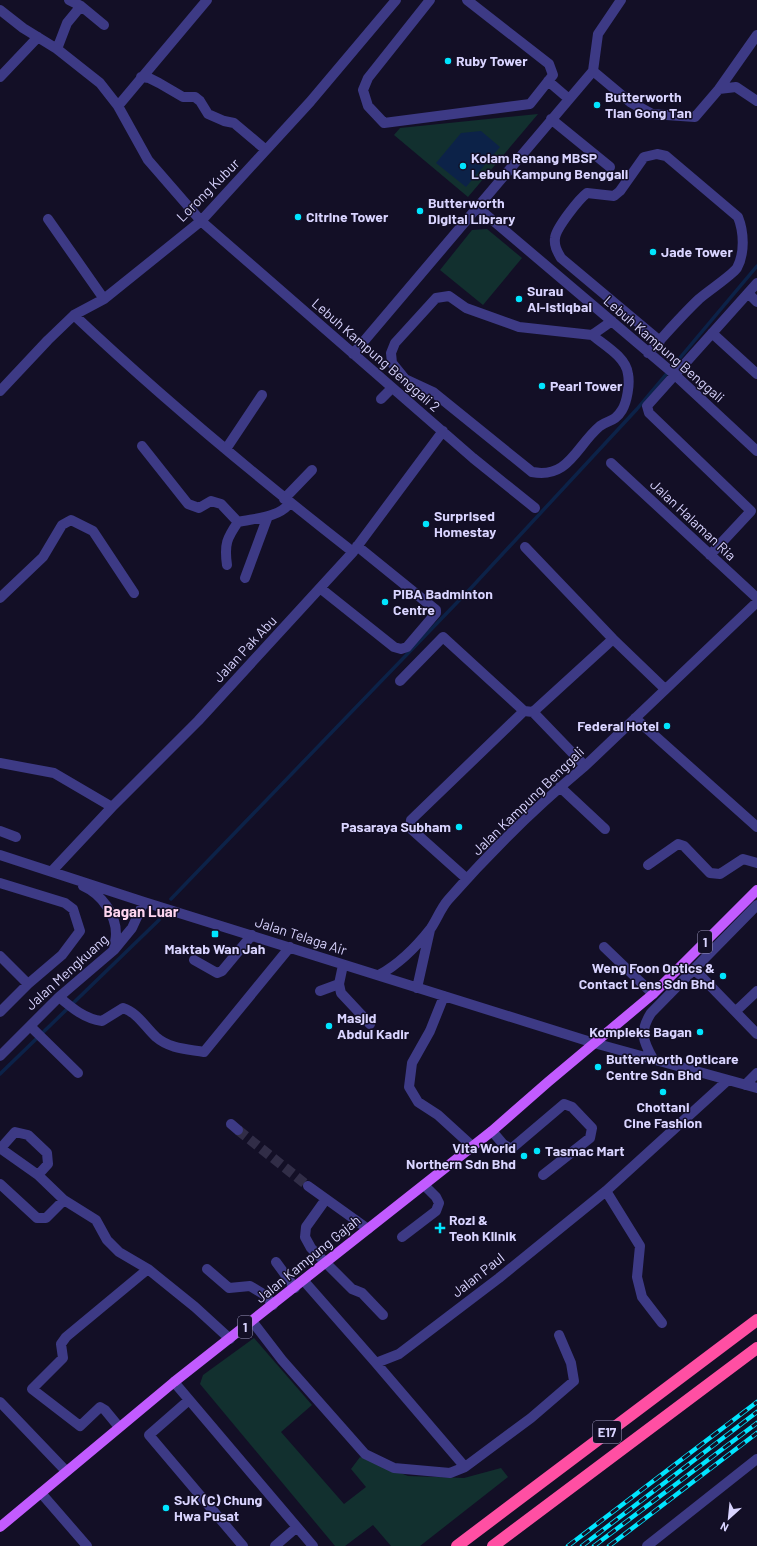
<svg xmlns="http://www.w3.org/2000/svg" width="757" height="1546" font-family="Barlow,sans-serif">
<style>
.green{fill:#12302f}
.water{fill:#0c2248}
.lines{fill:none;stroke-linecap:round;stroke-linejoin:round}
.stream{stroke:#0c2248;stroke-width:3.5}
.minor-tunnel{stroke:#312d47;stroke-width:10;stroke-dasharray:10 5;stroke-linecap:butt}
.minor{stroke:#3d3a85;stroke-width:10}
.major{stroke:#c25bff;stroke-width:10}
.highway{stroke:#ff4fa3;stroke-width:12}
.rail-casing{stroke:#00e5ff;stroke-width:4.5}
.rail{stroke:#130f26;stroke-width:3;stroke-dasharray:9;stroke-linecap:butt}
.poi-dot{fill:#00e5ff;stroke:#130f26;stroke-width:1.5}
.labels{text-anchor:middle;stroke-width:3;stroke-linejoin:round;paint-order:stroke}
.shield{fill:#130f26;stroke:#9e99be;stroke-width:1}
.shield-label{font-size:13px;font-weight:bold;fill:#d9d4ff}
.poi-label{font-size:14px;font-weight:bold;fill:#d9d4ff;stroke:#130f26;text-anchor:start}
.street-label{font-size:14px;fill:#d9d4ff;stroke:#130f26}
.neighbourhood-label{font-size:15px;font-weight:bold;fill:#ffd6f0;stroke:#130f26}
</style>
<rect width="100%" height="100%" fill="#130f26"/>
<path class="green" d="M538 114 468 197 394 135 400 128Z
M487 229 522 258 483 305 440 270 472 230Z
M254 1338 312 1405 281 1432 344 1504 366 1487 351 1469 360 1457 408 1476 464 1478 501 1468 508 1477 420 1546H391L373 1525 345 1546H335L200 1384 203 1375Z"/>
<path class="water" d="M481 131 500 147 466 187 436 163 461 133Z"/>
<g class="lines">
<path class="stream" d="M171 899 471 588 637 409 757 266
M0 1074 159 920"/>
<path class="minor-tunnel" d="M238 1130 308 1186"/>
<path class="minor" d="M69 0 81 6 104 25
M430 0 368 78 363 90 368 106 384 123 530 104 553 75 549 64 467 0
M0 10 23 28 57 49 100 83 118 106 148 160 201 221 473 458 535 508
M57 49 67 23 81 6
M593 71 630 102 652 114 695 117 719 89 757 35
M593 71 598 34 621 0
M0 77 38 37
M141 77 149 78 159 83 183 97H195L200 101 208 114 224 121 234 123 266 150
M548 81 569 99
M719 89 736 87 757 101
M118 106 207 0
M551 119 610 167
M477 207 674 374 757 451
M48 219 104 299
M748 293 757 302
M74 315C163 399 257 477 353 552
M712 333 757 374
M592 335C604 345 626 357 628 374 630 384 627 402 622 410 614 423 609 419 600 426 576 446 569 479 532 472L433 392 405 379 392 363 391 353 395 343 436 298 449 296 466 308 519 327 592 335 612 321
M648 353C665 335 681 316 699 299 708 291 731 276 737 268 745 253 744 232 738 217L666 156 657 154 644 157 620 191 614 196 587 193C579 199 556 228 555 238 554 246 557 251 561 258L660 341
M353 354 593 71
M0 391 48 340 74 315 104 299 201 221 310 102 396 0
M381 399 392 388
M142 446 188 504 199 508 211 501 221 504 238 522C256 518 278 518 290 503
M226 449 262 395
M611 463 757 598
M284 499 312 470
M525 547 613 639 665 689
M710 555 751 511 649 413 647 406 757 283
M227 565C224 544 227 538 238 522
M245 578 268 516
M320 588 394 647 401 649 407 647 436 613V610L357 546
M0 598 43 557 62 525 71 520 93 531 134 593
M400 681 443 637 524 711
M533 712 613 639
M635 718 757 827
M0 763 54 773 112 807
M560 787 605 829
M0 831 16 837
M0 855 144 902 594 1043 757 1088
M648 865 678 844 684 846 710 873 720 874 743 859 757 863
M52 871 112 807 198 721 353 552 443 431
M467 879 410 828 411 820 524 711 533 712 585 766
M0 883 65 903 73 909 80 931 62 955 28 984 0 1012
M83 886C101 894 116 914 116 934 116 940 114 945 114 950
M604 947 653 994
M0 956 28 984
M194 960 217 973 222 971 252 935
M343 965 339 984 341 993 370 1024
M695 970 757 1034
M379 975C399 964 417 946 431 928 437 919 441 908 448 900 490 852 537 806 585 766L757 602
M417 988 430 930
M320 991 339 984
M444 996 430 1031 412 1063 409 1087 418 1102 438 1115 472 1146
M59 997C72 1008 85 1019 102 1021L123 1008C138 1013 145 1027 156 1037 170 1049 187 1049 204 1052L290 947
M736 1011 757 991
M30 1026 78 1073
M0 1056 59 997 114 950 132 928 144 902
M653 1059C643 1041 639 1032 651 1013L757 905
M745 1085 757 1073
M231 1124 238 1130
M492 1131 503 1144 511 1149 564 1104 572 1107 592 1128 590 1138 543 1175
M0 1148 38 1175 64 1200 96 1220 107 1240 119 1252 148 1269 195 1307 230 1339
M0 1149 15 1132 28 1135 47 1153 48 1164 38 1175
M0 1184 37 1218H46L64 1200
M308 1186 368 1229
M606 1191 640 1246 637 1277 642 1297 662 1323
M326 1199 306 1227 305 1237 311 1248 352 1289 362 1293 383 1315
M402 1237 436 1211 439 1203 436 1197 424 1185
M276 1262 295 1288
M207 1269 229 1288 250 1286 265 1295 273 1305
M304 1281 376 1363 399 1354 499 1278 606 1191 728 1080
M252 1321 282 1360 365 1454 394 1468 450 1473 465 1467 531 1418 574 1381 571 1363 559 1335
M376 1363 465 1467
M174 1382 313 1546
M189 1400 149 1435 243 1546
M0 1402 66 1471
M119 1427 105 1410 100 1407 80 1426 32 1389 63 1358 61 1344 66 1337 148 1269
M41 1493 87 1546
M275 1546 297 1527
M647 1546 757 1459"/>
<path class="major" d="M0 1527 174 1382 492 1131 548 1082 653 994 757 890"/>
<path class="highway" d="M457 1546 757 1320
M493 1546 757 1348"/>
<g class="rail-casing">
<path id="rail" d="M568 1546 757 1402
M582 1546 757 1412
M594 1546 757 1423
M609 1546 757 1433"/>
</g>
<use href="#rail" class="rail"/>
</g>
<g class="poi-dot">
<circle cx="448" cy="61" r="4"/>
<circle cx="597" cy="105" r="4"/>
<circle cx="463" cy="166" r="4"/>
<circle cx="420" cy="211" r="4"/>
<circle cx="298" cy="217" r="4"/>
<circle cx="653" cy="252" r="4"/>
<circle cx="519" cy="299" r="4"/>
<circle cx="542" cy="386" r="4"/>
<circle cx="426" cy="524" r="4"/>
<circle cx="385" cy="602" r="4"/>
<circle cx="667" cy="726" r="4"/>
<circle cx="459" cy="827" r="4"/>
<rect x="211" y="930" width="8" height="8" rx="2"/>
<circle cx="723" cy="976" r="4"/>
<circle cx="329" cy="1026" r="4"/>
<circle cx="700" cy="1032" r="4"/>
<circle cx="598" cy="1067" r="4"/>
<circle cx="663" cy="1092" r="4"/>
<circle cx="537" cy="1151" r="4"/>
<circle cx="524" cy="1156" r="4"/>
<path d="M438 1222h4v4h4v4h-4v4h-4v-4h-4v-4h4z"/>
<circle cx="166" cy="1508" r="4"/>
</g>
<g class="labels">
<g class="shield">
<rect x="698" y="931" width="14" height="22" rx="3"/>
<rect x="238" y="1316" width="14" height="22" rx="3"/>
<rect x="593" y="1421" width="28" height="22" rx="3"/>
</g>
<g class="shield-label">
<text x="705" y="947">1</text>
<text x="245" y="1332">1</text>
<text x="607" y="1437">E17</text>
</g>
<g class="poi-label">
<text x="456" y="66">Ruby Tower</text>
<text x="605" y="102">Butterworth<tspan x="605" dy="16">Tian Gong Tan</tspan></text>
<text x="471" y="163">Kolam Renang MBSP<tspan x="471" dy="16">Lebuh Kampung Benggali</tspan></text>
<text x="428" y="208">Butterworth<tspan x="428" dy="16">Digital Library</tspan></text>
<text x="306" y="222">Citrine Tower</text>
<text x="661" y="257">Jade Tower</text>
<text x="527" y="296">Surau<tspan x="527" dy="16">Al-Istiqbal</tspan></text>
<text x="550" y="391">Pearl Tower</text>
<text x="434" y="521">Surprised<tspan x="434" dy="16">Homestay</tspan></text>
<text x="393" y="599">PIBA Badminton<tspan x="393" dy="16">Centre</tspan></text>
<text x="659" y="731" text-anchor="end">Federal Hotel</text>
<text x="451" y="832" text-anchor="end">Pasaraya Subham</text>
<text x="215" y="954" text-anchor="middle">Maktab Wan Jah</text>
<text x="715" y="973" text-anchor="end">Weng Foon Optics &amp;<tspan x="715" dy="16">Contact Lens Sdn Bhd</tspan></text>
<text x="337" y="1023">Masjid<tspan x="337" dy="16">Abdul Kadir</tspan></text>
<text x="692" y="1037" text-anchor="end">Kompleks Bagan</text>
<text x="606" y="1064">Butterworth Opticare<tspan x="606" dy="16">Centre Sdn Bhd</tspan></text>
<text x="663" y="1112" text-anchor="middle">Chottani<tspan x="663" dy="16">Cine Fashion</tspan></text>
<text x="516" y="1153" text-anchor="end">Vita World<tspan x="516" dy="16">Northern Sdn Bhd</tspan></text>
<text x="545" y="1156">Tasmac Mart</text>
<text x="449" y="1225">Rozi &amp;<tspan x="449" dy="16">Teoh Klinik</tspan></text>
<text x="174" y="1505">SJK (C) Chung<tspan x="174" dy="16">Hwa Pusat</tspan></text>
</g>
<g class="street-label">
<text transform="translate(208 190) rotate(-45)" y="5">Lorong Kubur</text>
<text transform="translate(664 349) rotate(41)" y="5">Lebuh Kampung Benggali</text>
<text transform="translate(376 355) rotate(41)" y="5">Lebuh Kampung Benggali 2</text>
<text transform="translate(693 520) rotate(43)" y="5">Jalan Halaman Ria</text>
<text transform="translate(245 649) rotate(-47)" y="5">Jalan Pak Abu</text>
<text transform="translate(528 801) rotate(-44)" y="5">Jalan Kampung Benggali</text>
<text transform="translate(301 936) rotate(18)" y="5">Jalan Telaga Air</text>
<text transform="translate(67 972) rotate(-42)" y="5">Jalan Mengkuang</text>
<text transform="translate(308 1259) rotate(-39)" y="5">Jalan Kampung Gajah</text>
<text transform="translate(478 1275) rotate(-38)" y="5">Jalan Paul</text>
</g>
<g class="neighbourhood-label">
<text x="141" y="917">Bagan Luar</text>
</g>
</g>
<g transform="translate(729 1518) rotate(207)" stroke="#130f26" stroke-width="3" paint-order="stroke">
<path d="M0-3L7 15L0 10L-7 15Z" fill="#d9d4ff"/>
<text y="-6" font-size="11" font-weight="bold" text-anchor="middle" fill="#d9d4ff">N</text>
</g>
</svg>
